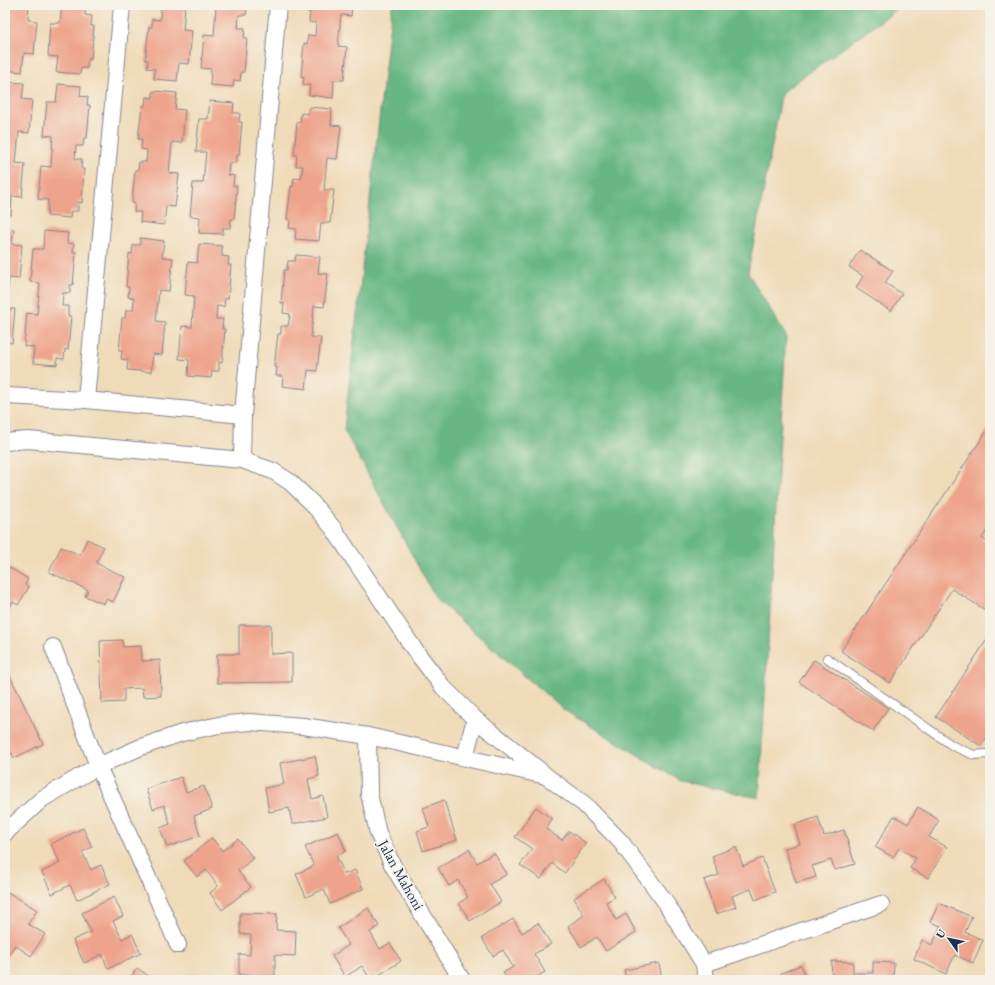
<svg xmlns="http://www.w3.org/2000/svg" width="995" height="985" font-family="'EB Garamond',serif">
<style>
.forest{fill:#68b782;stroke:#427370}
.building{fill:#eea48c}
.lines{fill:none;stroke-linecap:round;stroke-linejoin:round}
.lane-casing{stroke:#86858c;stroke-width:10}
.street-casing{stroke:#86858c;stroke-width:18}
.lane{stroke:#fff;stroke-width:8}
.street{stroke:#fff;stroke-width:16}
.labels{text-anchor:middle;stroke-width:4;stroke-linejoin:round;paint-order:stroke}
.street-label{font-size:15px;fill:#1b2f5e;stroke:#f7f3e8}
</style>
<rect width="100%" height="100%" fill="#f7f3e8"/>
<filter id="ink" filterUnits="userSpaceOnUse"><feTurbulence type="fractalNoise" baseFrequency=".025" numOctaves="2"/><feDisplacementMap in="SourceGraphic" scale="8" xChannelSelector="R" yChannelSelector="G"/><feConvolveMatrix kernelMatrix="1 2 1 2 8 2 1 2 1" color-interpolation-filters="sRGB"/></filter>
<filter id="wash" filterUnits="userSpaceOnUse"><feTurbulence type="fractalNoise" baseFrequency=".012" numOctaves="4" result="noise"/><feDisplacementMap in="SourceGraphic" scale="16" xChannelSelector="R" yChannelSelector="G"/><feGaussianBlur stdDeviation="0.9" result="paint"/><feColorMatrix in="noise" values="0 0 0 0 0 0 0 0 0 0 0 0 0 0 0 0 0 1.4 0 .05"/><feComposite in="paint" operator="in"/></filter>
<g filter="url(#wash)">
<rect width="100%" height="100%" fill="#f0dbb9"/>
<path class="forest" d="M392 5H903L782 92 748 273 786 336 759 798 681 781 564 710 436 599 344 430Z"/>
<g id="blocks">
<path class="building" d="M5 5H29L28 20 37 21 34 54 24 53 22 72 5 70Z
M62 5H86L85 15 92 16 91 26H94L91 59H88L87 68H81L80 74 56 72 58 57 48 56 50 23H60Z
M155 5H185L183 30 192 31 189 64 179 63 177 81 154 79 155 69 147 68 148 60H145L149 27H152V19L160 20 161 7 155 6Z
M216 5H250V7H247L246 15H239L238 28H245L244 38H247L244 72H241L240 81 234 80 233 87 210 85 211 69 201 68 204 35 214 36Z
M308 5H352L351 16 341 15 338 46 347 47 344 80H334L333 98 309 95 310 85H303L304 77 301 76 304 43 307 44 308 35 315 36 316 23 309 22 310 12H307Z
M5 82 24 83 22 99 32 100 29 133 19 132 16 163 25 164 22 197 12 196 11 215 5 214Z
M58 84 81 86 80 96 88 97 87 105H90L87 138H84L83 146H76L75 159H82L81 169H84L82 203 78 202V211H71L70 218 47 216 48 200 38 199 41 166 51 167 53 136 44 135 47 102H56Z
M153 91 177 93 175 109 185 110 182 143 172 142 169 173 179 174 175 207 166 206 164 225 140 222 141 212H134L135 203H132L135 170H138L139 162H146L147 150 141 149 142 139H138L142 106H145L146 97 153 98Z
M210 101 234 103 233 113H240L239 122H242L239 155H237L236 163H229L228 175 234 176 233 186H237L234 219H231L230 228H223V234L199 233 200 217 190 216 193 183H203L206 152H196L199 119H208Z
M309 107 332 109 331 125 341 126 337 159 327 158 324 190H334L330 223H321L319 241 295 239 296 229 289 228 290 220 287 219 291 186 293 187 294 178 301 179 303 166H296L297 155H294L297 122H300L301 113 308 114Z
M5 228 14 229 12 244 22 245 19 279 9 278 6 304H5Z
M44 231 68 233 67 243 74 244 73 252H76L73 285H70V293H63L62 306H68V316H71L68 350 65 349 64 359 57 358V365L33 363 34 347 24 346 27 313 37 314 40 283 30 282 33 249H43Z
M140 238 164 241 162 257 173 258 169 291 159 290 156 321 165 322 162 355 153 354 151 372 127 370 128 360 121 359 122 351H119L122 318H125L126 310H133L134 298 128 297 129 287H126L129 253 132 254 133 245H140Z
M199 244 222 246V256L229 257 228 265H231L228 299 225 298 224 307 217 306 216 319H223L222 329H225L222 363 219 362V371H212L211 378 188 376 189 360 179 359 182 326 192 327 194 296 185 295 188 262 197 263Z
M860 250 893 271 885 283 902 294 891 311 856 288 863 276 849 267Z
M296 255 320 257 318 273 328 274 324 307 314 306 311 337 321 338 317 371 308 370 306 389 282 386 283 376H276L277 367H274L278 334H281V326H288L290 314 283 313 284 303H281L284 270H287L288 261H295Z
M5 309H15L12 343 5 342Z
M990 426V526L982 538 990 544V613L952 589 890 683 841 651Z
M87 539 104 547 96 563 125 577 113 602 106 599 104 604 85 596 88 590 49 572 61 547 80 555Z
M5 565 28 579 25 585 29 587 18 605 13 602 5 615Z
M239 625H271V654L292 653V682L217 683V654H239Z
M990 635V732L981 746 936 717Z
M122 640 123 647 141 646 142 661 160 660 161 696 143 697 142 688 124 689V702L102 703 100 641Z
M814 660 888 708 873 731 799 682Z
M9 674 43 744 14 758 12 753 5 757V676Z
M315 756 319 776 308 779 312 799 323 796 327 817 292 824 289 808 269 812 265 788 284 784 280 763Z
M181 777 186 792 204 786 212 809 194 816 200 836 167 847 160 828 170 824 164 805 153 809 146 789Z
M444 800 457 840 423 851 417 831 429 827 423 808Z
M536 807 552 819 546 829 562 840 569 831 586 843 565 873 552 863 541 879 520 865 532 849 515 837Z
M918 807 939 820 929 837 947 847 928 878 910 868 916 858 899 848 893 857 875 847 894 816 908 824Z
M818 817 824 836 844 830 855 864 835 870 831 860 812 866 816 877 796 883 785 848 800 844 794 825Z
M83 828 92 847 82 852 91 870 101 865 110 884 77 900 70 885 52 894 42 872 60 863 51 844Z
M338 832 346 851 336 856 345 874 355 870 363 889 330 904 324 889 306 897 296 874 314 866 305 847Z
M212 838 222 851 238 839 253 858 238 871 251 887 222 910 210 893 218 886 206 870 197 877 184 861Z
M736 847 743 866 762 858 775 892 755 900 751 889 732 896 736 907 716 914 704 880 719 875 712 856Z
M469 849 477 863 494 853 507 874 490 884 501 902 470 921 459 903 468 897 458 880 449 886 438 868Z
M604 879 615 897 606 902 616 920 626 914 636 932 606 951 597 937 581 947 568 926 584 915 574 898Z
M6 891 37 910 28 924 45 934 31 956 15 945 5 960V893Z
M114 897 123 916 113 921 122 939 132 934 141 953 108 969 102 954 84 963 73 940 91 932 82 913Z
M939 903 972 917 965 932 983 940 973 963 955 955 946 974 914 959 922 940 932 945 941 926 930 922Z
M368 908 379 926 370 932 380 949 390 943 401 961 371 980 362 966 345 977 332 956 349 945 338 928Z
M240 913 277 914 276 930 296 931 295 956 275 955V976L239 975V954L250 955 251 935 240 934Z
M513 919 522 933 538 923 551 944 534 954 545 972 532 980H508L503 973 513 967 503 950 493 956 482 938Z
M832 961 853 962V973H873V962L894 963 893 980H831Z
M659 963 662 980H626L624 970Z
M801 965 807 980H784L781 973Z
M137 968 155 980H129Z"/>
</g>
</g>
<g filter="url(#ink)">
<use href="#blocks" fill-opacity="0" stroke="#86858c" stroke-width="1"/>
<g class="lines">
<g class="lane-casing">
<path id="lane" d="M827 658 953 746 974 755 985 754 990 755"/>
</g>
<g class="street-casing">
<path id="street" d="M5 396 86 400 243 415 242 460
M86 400 122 5
M243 415 278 5
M5 442 28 440 242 460 273 471 290 482 312 503 333 528 414 649 443 687 475 719 543 773
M53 647 98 766 178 945
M368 736 369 794 378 833 393 866 462 980
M465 757 475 719
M5 833 42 799 98 766 141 747 182 733 219 725 249 722 303 726 368 736 546 776 584 804 621 842 664 900 704 964 706 980
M704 964 881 904"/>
</g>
<use href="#lane" class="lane"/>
<use href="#street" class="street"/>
</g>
</g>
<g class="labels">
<g class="street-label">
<text transform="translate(401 875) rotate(61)" y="5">Jalan Mahoni</text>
</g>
</g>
<rect width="995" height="985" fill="none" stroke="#f7f3e8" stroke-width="20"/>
<g transform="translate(949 939) rotate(303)" stroke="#f7f3e8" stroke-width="3" paint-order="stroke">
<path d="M0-3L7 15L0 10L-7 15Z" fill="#1b2f5e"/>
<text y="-6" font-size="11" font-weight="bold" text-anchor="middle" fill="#1b2f5e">U</text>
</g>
</svg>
